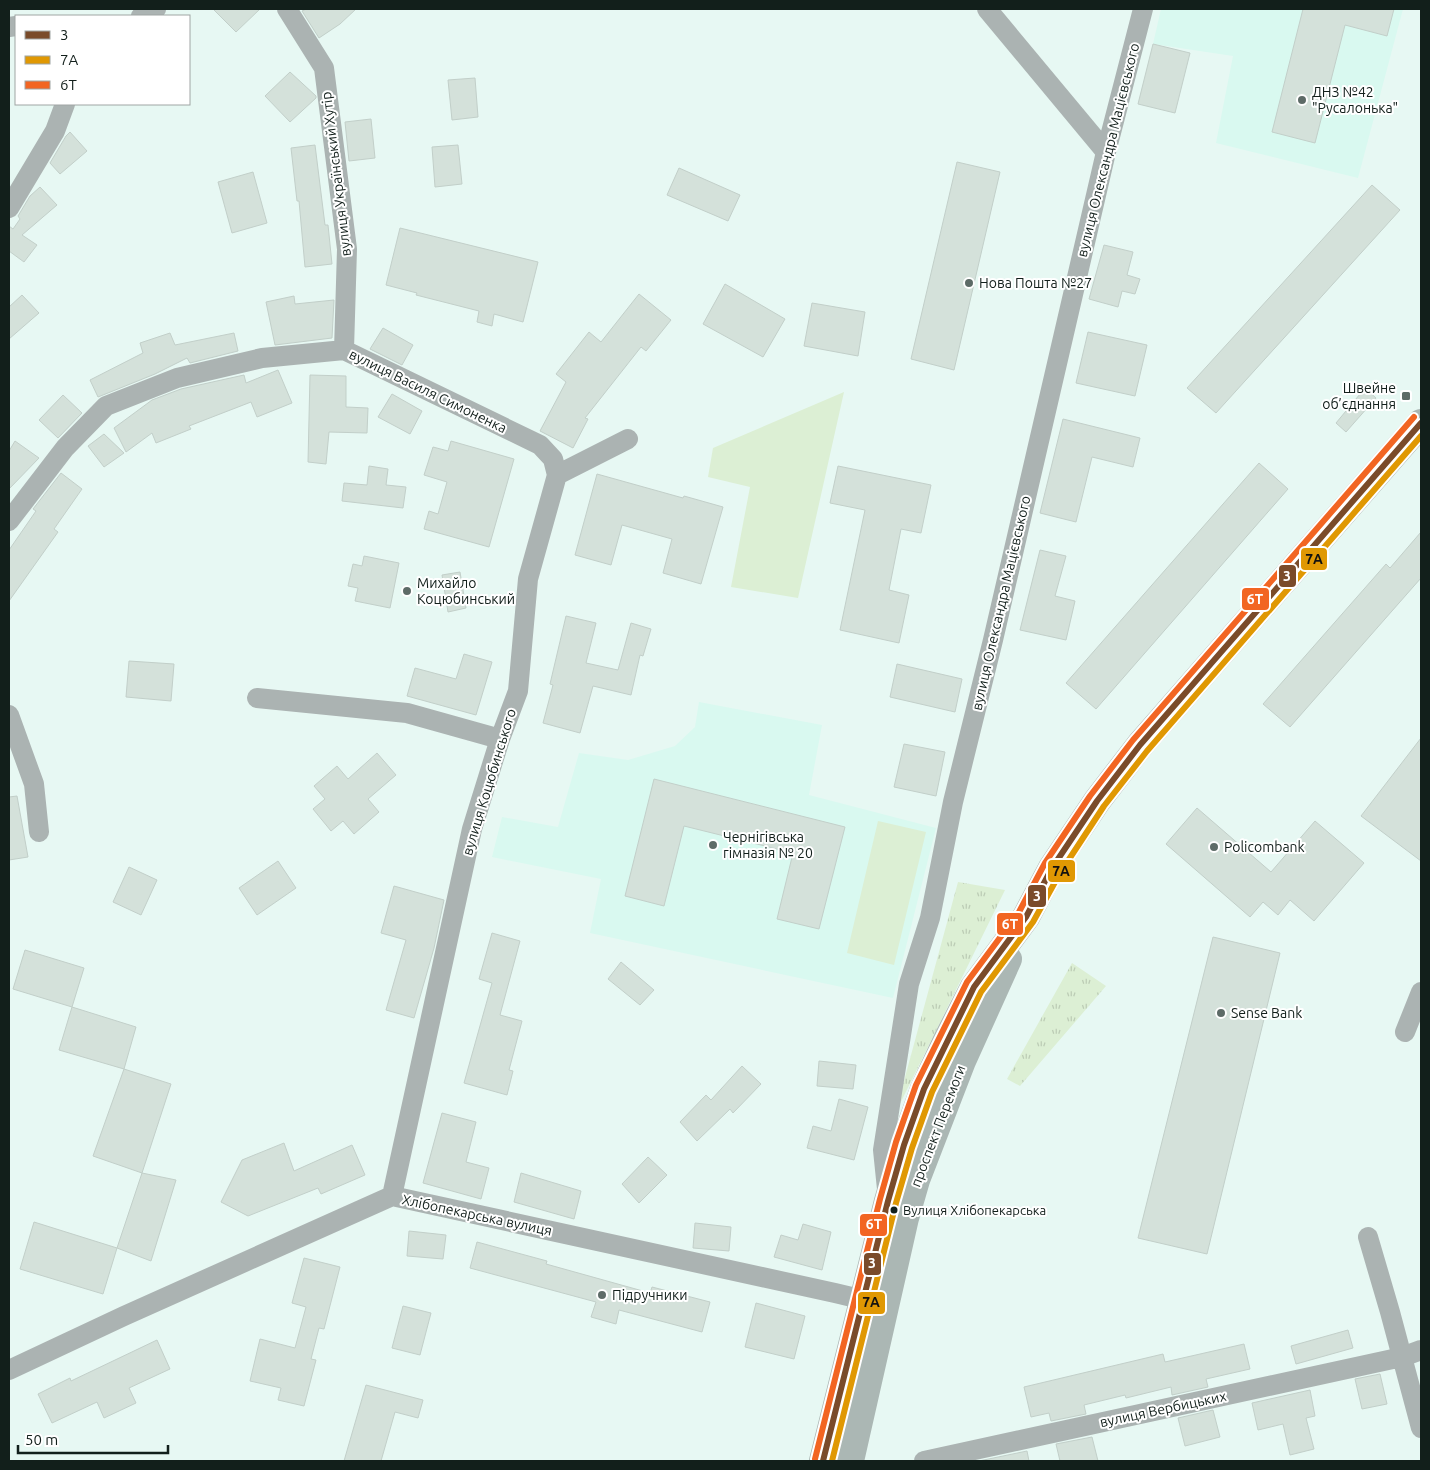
<svg xmlns="http://www.w3.org/2000/svg" width="1430" height="1470" font-family="Ubuntu,sans-serif">
<style>
.built{fill:#d9f9f0}
.grass{fill:url(#grass-tufts)}
.garden{fill:#dcefd4}
.building{fill:#d4e1da;stroke:#c2cfc9}
.lines{fill:none;stroke-linecap:round;stroke-linejoin:round}
.minor{stroke:#abb3b2;stroke-width:20}
.primary{stroke:#abb7b4;stroke-width:28}
.bus-1-casing{stroke:#fff;stroke-width:10}
.bus-2-casing{stroke:#fff;stroke-width:10}
.bus-3-casing{stroke:#fff;stroke-width:10}
.bus-1{stroke:#7a4b2a;stroke-width:6}
.bus-2{stroke:#e09803;stroke-width:6}
.bus-3{stroke:#f26522;stroke-width:6}
.poi-dot{fill:#5d6b67;stroke:#fff;stroke-width:2}
.bus-dot{fill:#121f1b;stroke:#fff;stroke-width:2}
.labels{text-anchor:middle;stroke-width:4;stroke-linejoin:round;paint-order:stroke}
.bus-label{font-size:13px;fill:#121f1b;stroke:#fff;text-anchor:start}
.poi-label{font-size:14px;fill:#121f1b;stroke:#fff;text-anchor:start}
.street-label{font-size:14px;fill:#121f1b;stroke:#fff}
.line-badge{stroke:#fff;stroke-width:2}
.badge-label{font-size:14px;text-anchor:middle;font-weight:bold;fill:#fff}
.pale-badge-label{font-size:14px;text-anchor:middle;font-weight:bold;fill:#111}
</style>
<defs>
<pattern id="grass-tufts" width="24" height="20" patternUnits="userSpaceOnUse" patternTransform="scale(1.25)"><rect width="24" height="20" fill="#dcefd4"/><path d="M3 7l-1-3M5 7V3M7 7l1-3M15 17l-1-3M17 17v-4M19 17l1-3" fill="none" stroke="#bcccb5"/></pattern>
</defs>
<rect width="100%" height="100%" fill="#e7f8f3"/>
<path class="built" d="M1161 9H1403L1358 178 1216 143 1233 56 1153 44Z
M699 702 822 725 809 795 936 828 893 998 590 933 601 879 492 857 502 817 558 827 579 753 628 760 675 746 695 727Z"/>
<path class="grass" d="M958 882 1005 890 895 1114Z
M1072 963 1106 986 1020 1086 1007 1079Z"/>
<path class="garden" d="M844 392 798 598 731 587 750 487 708 477 713 448Z
M878 821 926 832 894 965 847 953Z"/>
<path class="building" d="M213 9H260L236 32Z
M306 9H356L340 24 319 38 302 11Z
M1303 9H1394L1387 36 1345 25 1315 143 1272 132Z
M1153 44 1190 53 1175 113 1138 104Z
M290 72 316 96V98L290 122 265 96Z
M475 78 478 117 452 120 448 80Z
M371 119 375 158 349 161 345 122Z
M70 132 87 151 60 174 50 163 66 136Z
M315 145 325 225H328L332 264 305 267 299 201H297L291 148Z
M458 145 462 184 435 187 432 147Z
M957 162 1000 172 954 370 911 359Z
M679 168 740 195 728 221 667 195Z
M253 172 267 223 232 233 218 182Z
M1372 185 1400 210 1216 413 1187 388Z
M40 187 57 205 22 235 37 245 24 262 9 251V226L13 229 20 219 18 216 30 196Z
M400 228 538 262 523 322 494 314 492 326 477 322 479 311 416 295 417 293 386 285Z
M1104 245 1133 252 1127 275 1140 279 1135 294 1122 291 1118 307 1089 299Z
M725 284 785 319 763 357 703 324Z
M639 294 671 320 646 351 641 347 585 418 588 419 573 448 540 431 566 382 556 374 589 332 601 342Z
M22 295 39 313 9 339V307Z
M294 296 295 304 334 300 332 338 275 345 266 302Z
M812 303 865 312 858 356 804 346Z
M383 328 413 345 402 365 370 349Z
M1088 332 1147 345 1135 396 1076 383Z
M170 333 175 345 234 333 238 351 190 363 187 358 155 374 98 397 90 380 143 353 140 343Z
M278 370 292 403 257 417 251 402 189 426 191 429 156 443 152 433 126 452 114 428 152 400 181 389 244 375 246 383Z
M310 375 346 376V407L368 408 367 433 329 432 326 464 308 462Z
M1365 388 1376 398 1346 432 1336 423Z
M392 394 422 411 410 434 378 417Z
M63 395 82 413 58 438 39 420Z
M1063 419 1140 438 1133 467 1092 457 1076 522 1040 513Z
M104 434 124 453 104 467 88 446Z
M15 441 39 458 9 489V451Z
M451 441 514 459 489 547 424 529 429 511 438 514 447 482 424 475 433 447 448 451Z
M1259 463 1288 489 1096 709 1066 683Z
M369 466 388 469 386 485 406 487 403 508 342 501 344 483 367 485Z
M838 466 931 485 921 533 901 529 889 590 909 595 899 643 840 630 865 510 830 503Z
M61 473 82 489 54 529 58 532 9 601V550L36 511 33 509Z
M597 474 683 498 684 496 723 507 701 584 663 573 672 539 622 525 611 565 575 555Z
M1421 532V578L1290 727 1263 704 1386 564 1390 568Z
M1040 550 1066 556 1055 596 1075 601 1066 640 1020 630Z
M364 556 399 563 390 608 355 601 358 588 348 586 353 564 362 566Z
M460 572 466 608 448 612 442 575Z
M566 616 596 623 586 663 618 670 631 623 651 629 643 656 640 655 631 695 593 686 580 733 543 723 553 685 550 684Z
M464 654 492 662 476 715 407 696 415 668 456 679Z
M129 661 174 664 171 701 126 697Z
M897 664 962 679 955 712 890 697Z
M1421 738V861L1361 816Z
M904 744 945 752 936 796 894 787Z
M377 753 396 775 368 799 379 812 354 834 343 821 331 831 313 809 325 799 314 786 337 766 348 779Z
M654 779 845 827 819 929 777 919 793 853 684 826 664 906 625 896Z
M17 796 28 857 9 860V797Z
M1197 808 1271 872 1315 821 1364 863 1314 921 1290 900 1278 915 1263 902 1250 917 1166 844Z
M278 861 296 888 257 915 239 888Z
M129 867 157 880 141 915 113 902Z
M394 886 444 900 434 948 414 1018 386 1010 406 940 381 933Z
M492 933 520 941 500 1015 522 1021 509 1070 513 1071 507 1095 464 1083 492 983 479 979Z
M1213 937 1280 953 1207 1254 1138 1238Z
M25 950 84 968 72 1007 13 989Z
M621 962 654 990 640 1005 608 979Z
M72 1007 136 1027 124 1069 59 1050Z
M819 1061 856 1065 853 1089 817 1086Z
M742 1066 761 1084 733 1113 730 1109 697 1141 680 1122 706 1095 711 1100Z
M124 1069 171 1084 142 1173 93 1156Z
M839 1099 868 1107 854 1160 807 1148 813 1126 831 1131Z
M442 1113 476 1122 466 1162 489 1168 481 1199 423 1183Z
M284 1143 294 1171 352 1145 365 1175 321 1194 318 1188 248 1216 221 1202 242 1160Z
M648 1157 667 1175 639 1203 622 1184Z
M142 1173 176 1180 151 1261 117 1248Z
M521 1173 581 1191 574 1219 514 1202Z
M34 1222 117 1248 103 1294 20 1269Z
M695 1223 731 1227 729 1251 693 1248Z
M803 1224 831 1232 822 1270 774 1257 781 1235 798 1240Z
M409 1231 446 1235 443 1259 407 1256Z
M477 1242 547 1261 546 1264 650 1293 652 1287 710 1302 702 1332 619 1310 616 1324 591 1317 596 1302 470 1268Z
M304 1258 340 1267 324 1329 319 1328 311 1359 316 1360 304 1406 278 1400 281 1388 250 1381 260 1339 295 1348 306 1307 292 1303Z
M756 1303 805 1316 794 1359 745 1347Z
M403 1306 431 1313 420 1355 392 1348Z
M1348 1330 1353 1348 1296 1364 1291 1346Z
M157 1340 170 1369 129 1388 136 1403 104 1418 97 1402 52 1423 38 1394 70 1378 71 1381Z
M1244 1344 1250 1369 1206 1379 1208 1387 1172 1395 1171 1387 1126 1398 1125 1395 1084 1405 1086 1414 1051 1421 1049 1413 1031 1417 1024 1387 1163 1354 1165 1362Z
M1380 1374 1387 1404 1362 1409 1355 1379Z
M366 1385 423 1400 418 1418 395 1412 381 1461H344Z
M1310 1390 1315 1416 1306 1418 1314 1449 1290 1455 1283 1424 1258 1430 1252 1403Z
M1213 1410 1220 1437 1185 1446 1178 1418Z
M1092 1437 1098 1461H1060L1056 1444Z
M1027 1451 1029 1461H979Z"/>
<g class="lines">
<path class="minor" d="M287 9 324 68 347 249 344 350
M987 9 1106 152
M141 16 156 9
M9 27 16 26
M9 208 55 131 65 104
M9 521 65 448 106 406 177 378 262 358 344 350 540 445 553 459 557 475
M257 698 407 713 500 739
M9 715 34 784 39 832
M1405 1032 1421 992
M887 1189 883 1150 909 984 930 918 953 802 993 640 1106 152 1143 9
M392 1196 472 829 500 739 518 691 528 579 557 475 628 439
M1368 1237 1390 1312 1421 1428
M9 1370 124 1316 392 1196 835 1293 877 1303
M924 1461 1402 1357 1421 1350"/>
<path class="primary" d="M823 1461 888 1201 904 1145 924 1089 948 1038 974 987 1026 917 1052 868 1097 801 1140 745 1421 423
M850 1461 905 1218 916 1180 962 1061 1008 959"/>
<g class="bus-1-casing">
<path id="bus-1" d="M823 1461 888 1201 904 1145 924 1089 974 987 1026 917 1052 868 1097 801 1140 745 1421 423"/>
</g>
<g class="bus-2-casing">
<path id="bus-2" d="M832 1461 896 1203 912 1148 932 1092 981 992 1033 922 1060 873 1104 806 1147 751 1421 436"/>
</g>
<g class="bus-3-casing">
<path id="bus-3" d="M815 1459 880 1199 896 1142 916 1085 967 982 1019 912 1045 863 1090 796 1133 740 1414 417"/>
</g>
<use href="#bus-1" class="bus-1"/>
<use href="#bus-2" class="bus-2"/>
<use href="#bus-3" class="bus-3"/>
</g>
<g class="poi-dot">
<circle cx="1302" cy="100" r="5"/>
<circle cx="969" cy="283" r="5"/>
<rect x="1401" y="391" width="10" height="10" rx="2.5"/>
<circle cx="407" cy="591" r="5"/>
<circle cx="713" cy="845" r="5"/>
<circle cx="1214" cy="847" r="5"/>
<circle cx="1221" cy="1013" r="5"/>
<circle cx="602" cy="1295" r="5"/>
</g>
<circle class="bus-dot" cx="894" cy="1210" r="4.5"/>
<g class="labels">
<g class="bus-label">
<text x="903" y="1215">Вулиця Хлібопекарська</text>
</g>
<g class="poi-label">
<text x="1312" y="97">ДНЗ №42<tspan x="1312" dy="16">"Русалонька"</tspan></text>
<text x="979" y="288">Нова Пошта №27</text>
<text x="1396" y="393" text-anchor="end">Швейне<tspan x="1396" dy="16">об’єднання</tspan></text>
<text x="417" y="588">Михайло<tspan x="417" dy="16">Коцюбинський</tspan></text>
<text x="723" y="842">Чернігівська<tspan x="723" dy="16">гімназія № 20</tspan></text>
<text x="1224" y="852">Policombank</text>
<text x="1231" y="1018">Sense Bank</text>
<text x="612" y="1300">Підручники</text>
</g>
<g class="street-label">
<text transform="translate(1108 150) rotate(-76)" y="5">вулиця Олександра Мацієвського</text>
<text transform="translate(336 174) rotate(-97)" y="5">вулиця Український Хутір</text>
<text transform="translate(428 391) rotate(26)" y="5">вулиця Василя Симоненка</text>
<text transform="translate(1001 603) rotate(-77)" y="5">вулиця Олександра Мацієвського</text>
<text transform="translate(489 782) rotate(-73)" y="5">вулиця Коцюбинського</text>
<text transform="translate(938 1126) rotate(-69)" y="5">проспект Перемоги</text>
<text transform="translate(477 1215) rotate(12)" y="5">Хлібопекарська вулиця</text>
<text transform="translate(1163 1409) rotate(-12)" y="5">вулиця Вербицьких</text>
</g>
</g>
<g class="line-badge">
<rect x="1300" y="547" width="28" height="24" rx="5" fill="#e09803"/>
<rect x="1278" y="564" width="19" height="24" rx="5" fill="#7a4b2a"/>
<rect x="1241" y="587" width="29" height="24" rx="5" fill="#f26522"/>
<rect x="1047" y="859" width="29" height="24" rx="5" fill="#e09803"/>
<rect x="1027" y="884" width="20" height="24" rx="5" fill="#7a4b2a"/>
<rect x="996" y="912" width="28" height="24" rx="5" fill="#f26522"/>
<rect x="859" y="1213" width="29" height="24" rx="5" fill="#f26522"/>
<rect x="863" y="1252" width="19" height="24" rx="5" fill="#7a4b2a"/>
<rect x="857" y="1291" width="29" height="24" rx="5" fill="#e09803"/>
</g>
<g class="badge-label">
<text x="1287" y="581">3</text>
<text x="1255" y="604">6Т</text>
<text x="1037" y="901">3</text>
<text x="1010" y="929">6Т</text>
<text x="874" y="1229">6Т</text>
<text x="872" y="1268">3</text>
</g>
<g class="pale-badge-label">
<text x="1314" y="564">7А</text>
<text x="1061" y="876">7А</text>
<text x="871" y="1307">7А</text>
</g>
<rect width="1430" height="1470" fill="none" stroke="#121f1b" stroke-width="20"/>
<rect x="15" y="15" width="175" height="90" fill="#ffffff" stroke="#a0a5a4"/>
<rect x="25" y="31" width="25" height="8" fill="#7a4b2a" stroke="#a0a5a4"/>
<text x="60" y="40" font-size="15" fill="#121f1b">3</text>
<rect x="25" y="56" width="25" height="8" fill="#e09803" stroke="#a0a5a4"/>
<text x="60" y="65" font-size="15" fill="#121f1b">7А</text>
<rect x="25" y="81" width="25" height="8" fill="#f26522" stroke="#a0a5a4"/>
<text x="60" y="90" font-size="15" fill="#121f1b">6Т</text>
<path d="M18 1445v8h150v-8" fill="none" stroke="#121f1b" stroke-width="2.5"/>
<text x="25" y="1445" font-size="15" fill="#121f1b" stroke="#ffffff" stroke-width="4" paint-order="stroke">50 m</text>
</svg>
